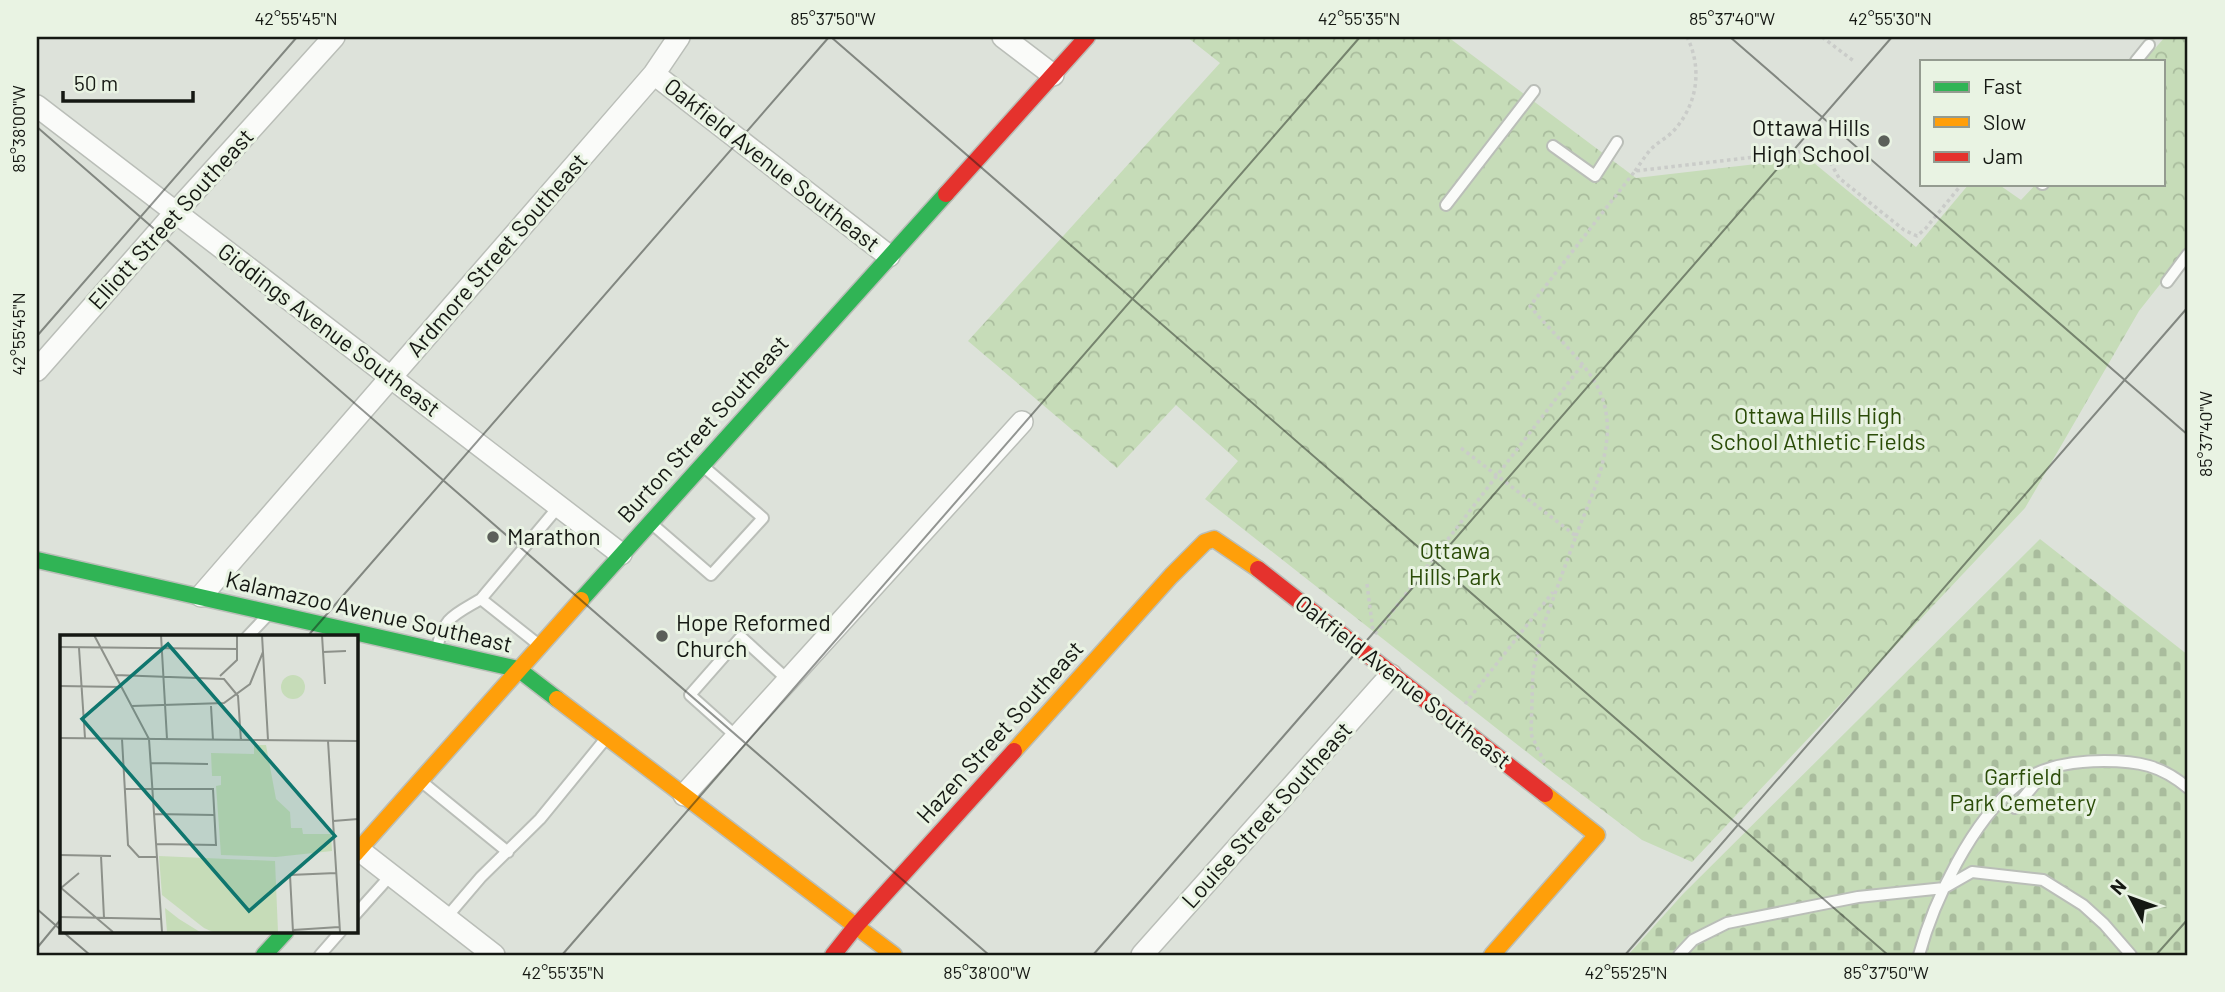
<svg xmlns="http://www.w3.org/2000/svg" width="2225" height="992" font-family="Barlow,sans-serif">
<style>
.forest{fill:url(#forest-crowns)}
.cemetery{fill:url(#cemetery-stones)}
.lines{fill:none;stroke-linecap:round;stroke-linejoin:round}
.lane-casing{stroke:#babeb8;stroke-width:14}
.street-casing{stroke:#babeb8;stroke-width:24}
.fast-casing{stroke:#babeb8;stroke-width:19}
.slow-casing{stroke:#babeb8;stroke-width:19}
.jam-casing{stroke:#babeb8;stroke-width:19}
.path{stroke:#caccc9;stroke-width:3.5;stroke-dasharray:3.5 3.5;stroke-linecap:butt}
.lane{stroke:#fafbf9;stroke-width:10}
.street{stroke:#fafbf9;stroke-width:21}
.fast{stroke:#30b455;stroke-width:16}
.slow{stroke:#ff9f0a;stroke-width:16}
.jam{stroke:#e5322d;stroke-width:16}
.ticks{fill:none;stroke:#151813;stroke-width:2;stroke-opacity:0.45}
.poi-dot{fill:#5b5f59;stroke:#e9f3e3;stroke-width:2.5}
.labels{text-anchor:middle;stroke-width:6;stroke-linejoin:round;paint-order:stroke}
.poi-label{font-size:23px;fill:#151813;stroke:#e9f3e3;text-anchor:start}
.street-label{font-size:23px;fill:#151813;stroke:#e9f3e3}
.park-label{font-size:23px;fill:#2b4c08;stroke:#e9f3e3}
.inset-road{fill:none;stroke:#8d918a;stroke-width:2}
.view{fill:#0f766e;fill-opacity:0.15;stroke:#0f766e;stroke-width:3.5}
.inset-edge{fill:none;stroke:#151813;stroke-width:3.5}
.neatline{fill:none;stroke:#151813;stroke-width:2.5}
.ticks-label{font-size:18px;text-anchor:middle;fill:#151813}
</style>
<defs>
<pattern id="forest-crowns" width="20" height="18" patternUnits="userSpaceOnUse" patternTransform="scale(1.75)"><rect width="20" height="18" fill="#c6dcb8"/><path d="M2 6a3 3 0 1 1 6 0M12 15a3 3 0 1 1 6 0" fill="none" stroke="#a9bc9d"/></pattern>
<pattern id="cemetery-stones" width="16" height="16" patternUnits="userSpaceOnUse" patternTransform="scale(1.75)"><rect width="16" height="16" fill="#c6dcb8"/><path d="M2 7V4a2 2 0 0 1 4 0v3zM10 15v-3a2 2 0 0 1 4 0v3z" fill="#a9bc9d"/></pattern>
</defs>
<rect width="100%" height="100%" fill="#dde2da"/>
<path class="forest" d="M1187 37H1448L1636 178 1808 158 1916 247 1969 184H1998L2021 200 2036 184H2164V61H2144L2165 37H2188V249L2139 311 2025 508 1692 862 1642 840 1556 775 1205 499 1238 461 1176 405 1117 468 968 341 1220 63Z"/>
<path class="cemetery" d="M2040 539 2188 655V955H1628L1683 894Z"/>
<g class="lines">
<g class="lane-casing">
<path id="lane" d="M2136 61 2149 45
M1553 146 1595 176 1617 142
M2042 184H2043
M1446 205 1534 91
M2167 282 2188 254
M652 524 711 575 763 518 704 467
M481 599 539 645
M247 637 266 617
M437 650C442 617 456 614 481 599L559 506
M737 737 690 695 741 637 788 680
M422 782 508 852
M2015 808 2043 774
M355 915 391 875
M446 918 481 877 540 819 607 737
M320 955 341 931
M1679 955 1693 940 1727 923 1858 897 1944 888 1972 872 2043 880 2083 905 2104 924 2131 955
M1919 955C1934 900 1972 821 2017 785 2041 766 2074 761 2104 761 2138 761 2161 765 2188 788"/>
</g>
<g class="street-casing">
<path id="street" d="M1003 37 1053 75
M654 74 889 256
M37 106 621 554
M37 370 175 213 334 37
M201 596 654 74 679 37
M684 795 1022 422
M359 850 494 955
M1142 955 1391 675"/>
</g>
<g class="fast-casing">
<path id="fast" d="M37 560 518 669 557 699
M581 600 946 194
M264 955 286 931"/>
</g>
<g class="slow-casing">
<path id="slow" d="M557 699 894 955
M1014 751 1171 576 1205 542 1214 539 1258 569
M355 854 581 600
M1492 955 1597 835 1545 794"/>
</g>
<g class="jam-casing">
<path id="jam" d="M946 194 1087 37
M1258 569 1545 794
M833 955 856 926 1014 751"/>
</g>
<path class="path" d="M1822 37 1855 62
M1635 171C1640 164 1645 156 1651 149 1659 141 1669 137 1676 128 1698 102 1702 67 1687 37
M1461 448 1576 536 1545 621 1533 671 1531 734 1545 764
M1576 536C1595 485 1627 428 1591 376 1574 351 1549 330 1530 306L1635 171 1823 149 1839 178 1904 230 1917 236 1926 228 1962 184
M1367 584 1373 631
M1375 634 1582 365
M1465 704 1553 592"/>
<use href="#lane" class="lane"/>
<use href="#street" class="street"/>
<use href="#fast" class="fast"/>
<use href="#slow" class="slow"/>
<use href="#jam" class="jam"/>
</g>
<path class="ticks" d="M831 37 1888 955M1730 37 2188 435M37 127 989 955M37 336 297 37M307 637 829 37M37 909 61 930M62 931 90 955M37 948 61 919M562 955 1360 37M1093 955 1892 37M1625 955 2188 307M2156 955 2188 919"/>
<g class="poi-dot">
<circle cx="1884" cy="141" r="7"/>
<circle cx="493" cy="537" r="7"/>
<circle cx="662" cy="636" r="7"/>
</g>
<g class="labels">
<g class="poi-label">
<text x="1870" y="136" text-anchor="end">Ottawa Hills<tspan x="1870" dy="26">High School</tspan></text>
<text x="507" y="545">Marathon</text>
<text x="676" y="631">Hope Reformed<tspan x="676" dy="26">Church</tspan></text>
</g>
<g class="street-label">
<text transform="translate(772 165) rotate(38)" y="8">Oakfield Avenue Southeast</text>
<text transform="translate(171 219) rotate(-48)" y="8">Elliott Street Southeast</text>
<text transform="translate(497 255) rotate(-49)" y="8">Ardmore Street Southeast</text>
<text transform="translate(329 330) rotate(37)" y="8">Giddings Avenue Southeast</text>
<text transform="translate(703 429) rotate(-48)" y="8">Burton Street Southeast</text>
<text transform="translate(369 612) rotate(13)" y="8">Kalamazoo Avenue Southeast</text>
<text transform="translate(1403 682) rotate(38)" y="8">Oakfield Avenue Southeast</text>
<text transform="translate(1000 732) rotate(-48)" y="8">Hazen Street Southeast</text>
<text transform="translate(1267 815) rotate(-48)" y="8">Louise Street Southeast</text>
</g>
<g class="park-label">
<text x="1818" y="424">Ottawa Hills High<tspan x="1818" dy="26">School Athletic Fields</tspan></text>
<text x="1455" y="559">Ottawa<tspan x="1455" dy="26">Hills Park</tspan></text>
<text x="2023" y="785">Garfield<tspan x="2023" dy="26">Park Cemetery</tspan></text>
</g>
</g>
<g transform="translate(60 635)">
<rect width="298" height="298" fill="#dde2da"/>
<path d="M221 52a12 12 0 1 1 24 0a12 12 0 1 1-24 0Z" fill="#c6dcb8"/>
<path d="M194 110H206L216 164 230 177 231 193H242L243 199H271L272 216 216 222 161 220 156 151 161 150V141H152L151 118 194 119ZM105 273 119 284 140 297H107Z" fill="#c6dcb8"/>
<path d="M99 221 215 226 218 297H153L144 293 102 260Z" fill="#c6dcb8"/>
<path class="inset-road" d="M34 0 89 104 102 297M101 0 107 104M202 0 208 105M262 0 265 49M0 12 178 14M19 13 25 103M263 17 286 16M55 40 164 44 178 61 181 106M160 41 177 25V0M0 51 61 52M72 71 164 68 190 49 203 17M151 71 153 105M0 103 298 106M62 104 68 210 79 222H97M268 106 280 297M91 128 148 129M64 154H153L156 210 96 209M94 179 154 180M273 186 298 184M0 220 51 221M41 221 44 283M0 252 53 297M1 253 19 238M0 282 101 284M233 295 279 292M233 297 230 240 276 238"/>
<path class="view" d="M108 9 275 201 189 276 22 84Z"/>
<rect width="298" height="298" class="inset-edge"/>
</g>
<rect width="2225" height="992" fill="none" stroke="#e9f3e3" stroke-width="77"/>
<rect x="1920" y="60" width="245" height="126" fill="#e9f3e3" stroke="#949b90" stroke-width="2"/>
<rect x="1934" y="82" width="35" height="10" fill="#30b455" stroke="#949b90" stroke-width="2"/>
<text x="1983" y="94" font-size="21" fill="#151813">Fast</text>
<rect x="1934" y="117" width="35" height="10" fill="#ff9f0a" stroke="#949b90" stroke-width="2"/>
<text x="1983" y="130" font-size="21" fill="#151813">Slow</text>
<rect x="1934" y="152" width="35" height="10" fill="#e5322d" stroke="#949b90" stroke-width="2"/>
<text x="1983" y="164" font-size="21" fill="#151813">Jam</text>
<g transform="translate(2131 898) rotate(311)" stroke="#e9f3e3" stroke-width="5" paint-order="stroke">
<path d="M0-5L12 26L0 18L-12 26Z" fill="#151813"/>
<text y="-10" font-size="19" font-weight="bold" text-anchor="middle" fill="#151813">N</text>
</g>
<path d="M63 91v10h130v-10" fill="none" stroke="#151813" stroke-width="3.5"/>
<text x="74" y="91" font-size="21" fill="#151813" stroke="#e9f3e3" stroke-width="5" paint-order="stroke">50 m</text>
<rect x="38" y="38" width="2148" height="916" class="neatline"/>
<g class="ticks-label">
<text x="296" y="25">42°55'45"N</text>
<text x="833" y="25">85°37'50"W</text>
<text x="1359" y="25">42°55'35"N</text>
<text x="1732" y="25">85°37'40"W</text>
<text x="1890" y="25">42°55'30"N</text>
<text transform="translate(19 129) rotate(-90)" y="6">85°38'00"W</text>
<text transform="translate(19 334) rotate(-90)" y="6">42°55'45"N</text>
<text transform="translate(2206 434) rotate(-90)" y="6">85°37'40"W</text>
<text x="563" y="979">42°55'35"N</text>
<text x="987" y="979">85°38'00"W</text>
<text x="1626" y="979">42°55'25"N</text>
<text x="1886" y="979">85°37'50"W</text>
</g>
</svg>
